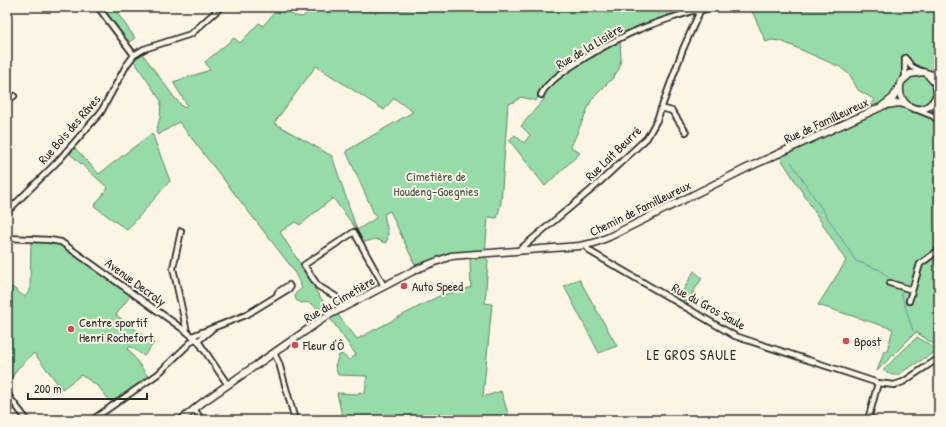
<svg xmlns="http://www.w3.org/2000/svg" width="946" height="427" font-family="'Patrick Hand',sans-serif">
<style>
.green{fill:#96dba8;stroke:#60836a;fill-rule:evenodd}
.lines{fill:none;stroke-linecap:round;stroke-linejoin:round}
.stream{stroke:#7092aa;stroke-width:1}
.street-casing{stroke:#2b2b2b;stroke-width:8}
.secondary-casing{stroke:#2b2b2b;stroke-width:9}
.street{stroke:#fcf5e5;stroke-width:4.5}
.secondary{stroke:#fcf5e5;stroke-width:6}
.poi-dot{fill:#d1495b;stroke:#fcf5e5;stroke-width:1.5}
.labels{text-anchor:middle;stroke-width:4;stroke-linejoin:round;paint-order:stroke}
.street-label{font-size:13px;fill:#2b2b2b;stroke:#fcf5e5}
.park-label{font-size:13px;fill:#46574a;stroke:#fcf5e5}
.poi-label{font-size:13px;fill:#2b2b2b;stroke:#fcf5e5;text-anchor:start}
.neighbourhood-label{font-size:14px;letter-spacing:1px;fill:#2b2b2b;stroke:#fcf5e5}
</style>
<rect width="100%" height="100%" fill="#fcf5e5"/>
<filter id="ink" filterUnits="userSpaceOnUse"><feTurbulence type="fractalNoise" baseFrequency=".025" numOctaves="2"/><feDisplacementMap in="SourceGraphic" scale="8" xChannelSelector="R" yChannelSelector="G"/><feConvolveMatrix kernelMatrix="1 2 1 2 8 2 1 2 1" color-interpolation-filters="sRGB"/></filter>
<g filter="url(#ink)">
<path class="green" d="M98 7H113L135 38 126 44Z
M279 7 295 16 303 17 311 7H695L692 11 620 39 621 59 619 69 612 79 592 99 571 147 580 153 545 186 509 140 515 135 524 143 530 135 521 126 545 98 539 95 536 101 521 97 514 102 508 104 501 203 497 218 488 217 485 254 456 255 417 269 390 211 384 214 388 233 387 241 385 243 376 239 360 243 354 232 357 230 333 198 300 225 295 222 280 232 301 265H304L318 286 314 288 327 307 320 313C314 305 311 301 301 303L296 300 295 294 302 288 293 269 179 122 158 135 156 132 160 118 161 101 132 58 140 52 144 56 174 97 184 108 187 105 173 82 210 70 205 62 234 38 240 43 259 23 263 26ZM316 66 384 110 394 98 413 112 346 151 376 218 357 230 332 156 274 123Z
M750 7H939V77L912 67 906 59V71L892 103 925 112 939 122V319L933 329 939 333V348L916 332 877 371 884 351H887L893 329 818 305 846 261 778 154 858 117 875 100 858 90 850 75 840 67 781 41 771 40 766 42Z
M903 90a15 15 0 1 1 30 0a15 15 0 1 1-30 0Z
M152 133 170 181 127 230 94 206 108 188 70 154 75 148 99 174Z
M31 239 57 241 132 293 116 315 154 343 144 356 130 346 128 349 150 379 113 405 98 386 81 375 62 389 34 353 17 369 7 387V288L10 290 12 287 25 297 30 290Z
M485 257 488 260 485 303 492 304 483 397 501 391 510 420H343L337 393 358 394 359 392 365 393 367 376 338 375 335 366 339 355 342 354 349 360 356 355 330 318 337 313C343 323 351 330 357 339L441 295 460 291 471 287 470 259Z
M694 271 702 278 687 302 679 298Z
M579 279 617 346 599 353 564 286Z
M917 337 938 350 897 375H892L883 370Z"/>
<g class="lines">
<path class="stream" d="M791 162 856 261 880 270 888 277
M901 293 913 331"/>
<g class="street-casing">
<path id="street" d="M98 7 134 55
M905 58 912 67 923 72
M905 77V59
M541 95C549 74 618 38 640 29 657 22 675 17 692 11H700
M935 99V108L938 120
M7 100 14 96
M661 108 672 111 686 132
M918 110 933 116 939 122
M7 212 59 160 101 112 126 66 134 55 144 49 191 34 221 7
M181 231 173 268 187 332
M7 238 50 240 61 242 187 332 198 341 228 385
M584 245 591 252 735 336 878 383 894 385 903 382 939 358
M518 251 591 190 647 138 657 120 683 49 700 11 711 7
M890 283 912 290
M909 301 920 264 939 250
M343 306 335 296 318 286 304 265 354 232 384 286
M192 336 246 315 290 288 289 285 278 292 277 295
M198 341 211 330
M274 353 279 363 295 420
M7 394 27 420
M194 409 202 420
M92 420 158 374 195 338
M868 420 878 383"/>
</g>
<g class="secondary-casing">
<path id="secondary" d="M928 75 936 84 937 93
M900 88C898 105 920 117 932 103 936 99 937 93 939 88
M886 105 900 103 906 105
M181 420 203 402 327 316 417 269 451 256 579 246 594 243 609 237 747 168 881 107 893 98 902 81 910 74 923 72 939 77"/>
</g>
<use href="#street" class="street"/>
<use href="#secondary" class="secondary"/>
</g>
</g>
<g class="poi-dot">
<circle cx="404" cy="286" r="4"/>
<circle cx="71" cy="329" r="4"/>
<circle cx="846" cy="341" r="4"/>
<circle cx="295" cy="345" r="4"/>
</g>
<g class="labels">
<g class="street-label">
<text transform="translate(589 46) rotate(-31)" y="5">Rue de la Lisière</text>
<text transform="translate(826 120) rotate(-25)" y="5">Rue de Familleureux</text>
<text transform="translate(69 129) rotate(-49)" y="5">Rue Bois des Râves</text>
<text transform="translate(613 153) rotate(-44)" y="5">Rue Lait Beurré</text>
<text transform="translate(640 208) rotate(-26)" y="5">Chemin de Familleureux</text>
<text transform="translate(136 282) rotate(36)" y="5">Avenue Decroly</text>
<text transform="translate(339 299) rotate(-30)" y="5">Rue du Cimetière</text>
<text transform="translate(709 306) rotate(29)" y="5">Rue du Gros Saule</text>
</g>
<g class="park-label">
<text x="436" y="181">Cimetière de<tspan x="436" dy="15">Houdeng-Goegnies</tspan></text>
</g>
<g class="poi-label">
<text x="412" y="291">Auto Speed</text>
<text x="79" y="327">Centre sportif<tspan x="79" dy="15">Henri Rochefort</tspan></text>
<text x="854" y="346">Bpost</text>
<text x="303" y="350">Fleur d'Ô</text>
</g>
<g class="neighbourhood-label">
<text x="692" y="360">LE GROS SAULE</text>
</g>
</g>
<rect width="946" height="427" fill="none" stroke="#fcf5e5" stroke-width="24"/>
<rect x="12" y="12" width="922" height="403" fill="none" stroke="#2b2b2b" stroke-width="1.5" filter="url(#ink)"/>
<path d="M28 393v6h119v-6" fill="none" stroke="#2b2b2b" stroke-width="2"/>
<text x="34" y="393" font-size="12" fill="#2b2b2b" stroke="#fcf5e5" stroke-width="3" paint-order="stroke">200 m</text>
</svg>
